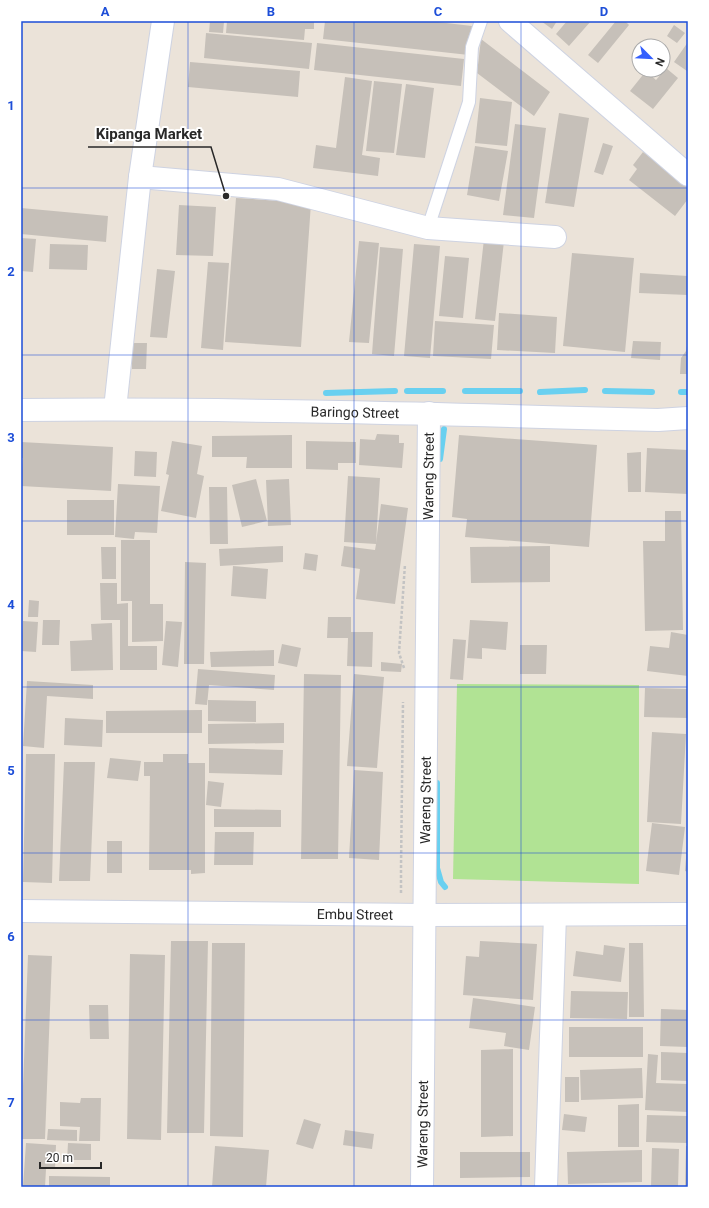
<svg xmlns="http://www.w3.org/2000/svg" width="709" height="1208" font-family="Roboto,sans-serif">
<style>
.green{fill:#b1e394}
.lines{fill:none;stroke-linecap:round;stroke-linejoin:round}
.stream{stroke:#69d0f0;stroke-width:6}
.building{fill:#c6c0b9}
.service-casing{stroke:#ced3e2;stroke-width:14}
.minor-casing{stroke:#ced3e2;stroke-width:24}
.path{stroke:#c3c3c3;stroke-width:2.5;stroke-dasharray:3 2;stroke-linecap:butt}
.service{stroke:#fff;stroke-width:12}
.minor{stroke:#fff;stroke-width:22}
.grid{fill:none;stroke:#1d4ed8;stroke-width:1;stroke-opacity:0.55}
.labels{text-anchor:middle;stroke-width:4;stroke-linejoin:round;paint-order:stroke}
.street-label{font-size:14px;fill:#282828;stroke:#fff}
.leader{fill:none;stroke:#282828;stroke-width:1.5}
.callout-dot{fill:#282828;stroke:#fff;stroke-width:1.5}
.callout-label{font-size:15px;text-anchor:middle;font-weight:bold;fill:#282828;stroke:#fff;stroke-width:4;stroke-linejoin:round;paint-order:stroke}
.neatline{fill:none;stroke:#1d4ed8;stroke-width:1.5}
.grid-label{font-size:13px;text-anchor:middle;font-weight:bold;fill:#1d4ed8}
</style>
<rect width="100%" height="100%" fill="#ebe3d9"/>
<path class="green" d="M457 684 639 685V884L453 879Z"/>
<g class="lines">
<path class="stream" d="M407 391H443
M465 391H520
M605 391 652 392
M540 392 585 390
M681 392H688
M326 393 395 391
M440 459 444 429
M437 783V868L441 882 445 887"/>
</g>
<path class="building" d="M210 21 224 22 223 33 209 32Z
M227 21H314V29H305L304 40 226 33Z
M325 21H429L472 26 469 55 323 39Z
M541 21H557L552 29Z
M567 21H591L569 46 556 34Z
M616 21H625L629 25 598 63 588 55Z
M674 25 685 33 677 43 667 36Z
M206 33 312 43 309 69 204 58Z
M481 39 550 92 534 116 477 73Z
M688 42V69L687 71 674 62Z
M317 43 464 59 461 86 314 70Z
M190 62 300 71 298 97 188 87Z
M666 68 678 78 653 109 630 91 646 71 656 80Z
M345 77 372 81 362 155 380 158 378 176 313 168 316 145 336 148Z
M374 81 402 84 394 153 366 151Z
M406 84 434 88 425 158 396 155Z
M480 98 512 102 507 146 475 143Z
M559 113 589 118 574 207 545 203Z
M515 124 546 128 534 218 503 215Z
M603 143 613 146 603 175 594 172Z
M475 146 508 151 499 201 467 195Z
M643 152 688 187V199L675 216 629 180 637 169 633 165Z
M236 198 311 203 301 347 225 342Z
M179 205 216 207 213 256 176 255Z
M21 208 108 216 106 242 21 234Z
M21 238 36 239 33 272 21 271Z
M484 239 504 241 495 321 475 319Z
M359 241 379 243 369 343 349 342Z
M50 244 88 245 87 270 49 269Z
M414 244 440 246 430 358 404 356Z
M380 247 403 249 394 356 372 354Z
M572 253 634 258 625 352 563 346Z
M445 256 469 258 463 318 439 316Z
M208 262 229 263 223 350 201 348Z
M157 269 175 271 167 338 150 337Z
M640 273 688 276V295L639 293Z
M499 313 557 317 555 353 497 350Z
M435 321 494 325 491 359 433 356Z
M633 341 661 342 660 360 631 358Z
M132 343H147L146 369H132Z
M687 346H688V374H680L681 358 686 351Z
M377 434 399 435V443H404L402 468 359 465 360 439 375 440Z
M292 435V468H246L247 457H212V436Z
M459 435 597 445 589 547 465 537 467 519 452 517Z
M172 441 202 446 197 474 204 476 196 518 161 511 169 475 166 474Z
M306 441 356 442V463H338V470L306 469Z
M21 442 113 447 111 491 21 486 23 458H21Z
M647 448 688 450V494L645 492Z
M135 451 157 452 156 477 134 476Z
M641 452V492H628L627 453Z
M348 476 380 478 376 543 381 504 408 508 395 604 356 599 360 569 341 566 344 546 375 550 376 544 344 542Z
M256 479 267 521 242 527 232 485Z
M289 479 291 525 268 526 266 480Z
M118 484 160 486 157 533 135 532 134 539 115 537Z
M209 487H227L228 544H210Z
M67 500H114V535H67Z
M665 511H681L683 630 645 631 643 541H665Z
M121 540H150V604H163V641L132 642V601H121Z
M283 546V562L220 566 219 549Z
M550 546V582L471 583 470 547Z
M101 547H116V579H102Z
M305 553 318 555 316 571 303 569Z
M185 562 206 563 204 664H184Z
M233 566 268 569 266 599 231 596Z
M100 583H117V604L128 603V646H157V670H120V620H101Z
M29 600 39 601 38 617H28Z
M328 617H351V632H373L372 667 347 666 348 638H327Z
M43 620H60L59 645H42Z
M470 620 508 622 506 650 482 648V659L467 658Z
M23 621 38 622 36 652 21 651Z
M166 621 182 622 178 667 162 665Z
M112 623 113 670 71 671 70 641 92 640 91 624Z
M671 632 688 635V676L647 671 650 646 669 648Z
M453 639 466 640 463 680 450 679Z
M282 644 301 648 297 667 278 663Z
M520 645H547L546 674H520Z
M274 650V666L211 667 210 652Z
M381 662 402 664 401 672 381 671Z
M198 669 275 675 274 690 209 685 207 705 195 704Z
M304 674 341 675 338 859H301Z
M354 674 384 677 377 768 347 766Z
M27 681 93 685V699L47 696 44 748 23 746Z
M645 688 688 689V718L644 717Z
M208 700 256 701V722L208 721Z
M202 710V733H106V711Z
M65 718 103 720 102 747 64 745Z
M284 723V743L208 744V724Z
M652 732 686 734 681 824 647 822Z
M209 748 283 750 282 775 209 773Z
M26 754H55L52 883 23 882Z
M163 754H188V763H205V873L191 874V870H149L150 776H144V762H163Z
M110 758 141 761 138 781 107 778Z
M64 762H95L90 881H59Z
M354 770 383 772 379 860 349 858Z
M208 781 224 783 221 807 206 805Z
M214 809 281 810V827H214Z
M652 823 685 827 679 875 646 871Z
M215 832H254L253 865H214Z
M107 841H122V873H107Z
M687 845H688V872L685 871Z
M171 941H208L204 1133H167Z
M480 941 537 944 533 1000 463 995 466 956 479 957Z
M212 943H245L243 1137 210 1136Z
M629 943H643L644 1017H629Z
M604 945 625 948 621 982 573 976 576 951 603 955Z
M130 954 165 955 161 1140 127 1139Z
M28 955 52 956 45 1139H21Z
M571 991 628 992 627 1019 570 1018Z
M473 998 535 1007 529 1050 504 1046 506 1033 469 1028Z
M89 1005H108L109 1039H90Z
M661 1009 688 1010V1047L660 1046Z
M569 1027H643V1057H569Z
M513 1049V1136L481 1137V1050Z
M661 1052 688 1053V1081L661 1080Z
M648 1054 658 1055 656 1083 688 1084V1112L645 1110Z
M642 1068 643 1098 581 1100 580 1070Z
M565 1077H579V1102H565Z
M81 1098H101L100 1141H79L80 1127 60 1126V1102L80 1103Z
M639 1104V1147H618V1105Z
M564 1114 587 1117 585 1132 562 1130Z
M647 1115 688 1116V1143L646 1142Z
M304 1119 321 1124 313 1149 296 1144Z
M48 1129 77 1130V1141L47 1140Z
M345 1130 374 1134 372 1149 343 1145Z
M26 1143 56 1145 55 1169H46L45 1187H23Z
M68 1143 91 1144V1160H67Z
M215 1146 269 1150 266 1187H212Z
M686 1146H688V1187H685Z
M652 1148 679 1149 678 1187H651Z
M642 1150V1182L568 1184 567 1152Z
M460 1152H530V1177L460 1178Z
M49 1176 110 1177V1187H49Z"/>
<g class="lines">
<g class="service-casing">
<path id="service" d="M428 228 469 102 472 47 481 21"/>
</g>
<g class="minor-casing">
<g id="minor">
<path d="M510 21 688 175"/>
<path d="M140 177 278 189 428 228 555 237"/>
<path d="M115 409 140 177 163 21"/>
<path id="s1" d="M21 410C233 408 446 414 658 420L688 418"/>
<path id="s2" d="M21 911 424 915 688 914"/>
<path id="s3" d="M422 1187 429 413"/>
<path d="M546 1187 555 915"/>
</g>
</g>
<path class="path" d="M404 668 399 653 405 564
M401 893V868L403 702"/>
<use href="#service" class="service"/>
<use href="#minor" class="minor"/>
</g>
<path class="grid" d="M188 21V1187M354 21V1187M521 21V1187M21 188H688M21 355H688M21 521H688M21 687H688M21 853H688M21 1020H688"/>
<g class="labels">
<g class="street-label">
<text dy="5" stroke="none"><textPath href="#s1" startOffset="334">Baringo Street</textPath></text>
<text dy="5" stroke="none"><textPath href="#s3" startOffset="711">Wareng Street</textPath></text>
<text dy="5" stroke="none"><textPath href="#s3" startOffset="387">Wareng Street</textPath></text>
<text dy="5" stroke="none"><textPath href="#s2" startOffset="334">Embu Street</textPath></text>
<text dy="5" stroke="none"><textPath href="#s3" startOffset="63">Wareng Street</textPath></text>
</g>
</g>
<path class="leader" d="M226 196L211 147H88"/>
<circle class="callout-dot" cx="226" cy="196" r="4"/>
<g class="callout-label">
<text x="149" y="139">Kipanga Market</text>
</g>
<rect width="709" height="1208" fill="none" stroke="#ffffff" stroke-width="44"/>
<g transform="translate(651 58) rotate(114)"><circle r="19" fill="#ffffff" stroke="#a9a9a9"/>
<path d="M0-3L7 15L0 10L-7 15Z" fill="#345ffd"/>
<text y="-6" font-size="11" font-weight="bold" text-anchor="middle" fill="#282828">N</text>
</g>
<path d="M40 1162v6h61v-6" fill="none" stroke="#282828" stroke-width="2"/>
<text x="46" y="1162" font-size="12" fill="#282828" stroke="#ffffff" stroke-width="3" paint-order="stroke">20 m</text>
<rect x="22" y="22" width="665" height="1164" class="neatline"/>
<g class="grid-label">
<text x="105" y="16">A</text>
<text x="271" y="16">B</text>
<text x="438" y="16">C</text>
<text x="604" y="16">D</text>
<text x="11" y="110">1</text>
<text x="11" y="276">2</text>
<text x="11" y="442">3</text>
<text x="11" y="609">4</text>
<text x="11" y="775">5</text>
<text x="11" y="941">6</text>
<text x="11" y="1107">7</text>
</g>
</svg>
